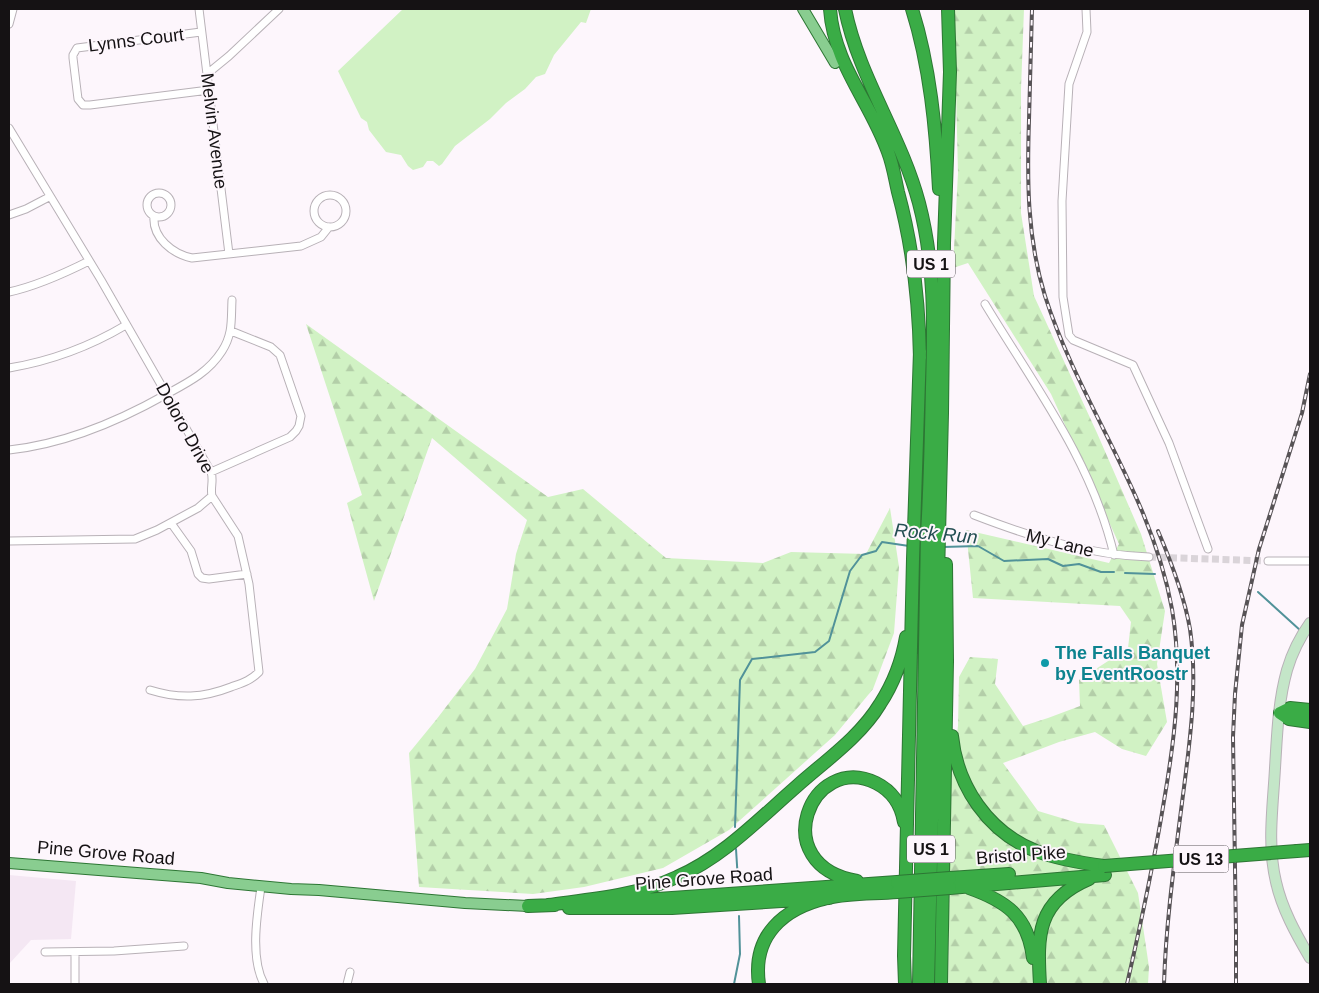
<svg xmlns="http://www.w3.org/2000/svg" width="1319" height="993" font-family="Helvetica,sans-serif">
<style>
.built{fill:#f4e7f3}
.grass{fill:#d1f2c4}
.forest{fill:url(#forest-firs)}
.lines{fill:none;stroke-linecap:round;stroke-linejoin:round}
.stream{stroke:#519299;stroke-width:2}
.street-tunnel{stroke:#dad4d9;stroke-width:7;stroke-dasharray:7 3.5;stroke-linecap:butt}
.street-casing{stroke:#b8b1b7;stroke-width:9}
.secondary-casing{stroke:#b8b1b7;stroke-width:12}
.primary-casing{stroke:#2d7634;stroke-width:12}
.highway-casing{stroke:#2d7634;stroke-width:14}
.street{stroke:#fff;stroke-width:7}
.secondary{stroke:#c4e6c8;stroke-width:10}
.primary{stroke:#89cd90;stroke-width:10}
.highway{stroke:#3aac46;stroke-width:12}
.rail-casing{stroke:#575356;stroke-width:4}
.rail{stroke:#fdf6fc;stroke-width:2;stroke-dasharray:5.5;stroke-linecap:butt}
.highway-bridge-casing{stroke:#2d7634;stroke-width:14;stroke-linecap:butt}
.highway-bridge{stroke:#3aac46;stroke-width:12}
.culture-dot{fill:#0f9aa8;stroke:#fdf6fc;stroke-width:2}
.labels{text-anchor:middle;stroke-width:4;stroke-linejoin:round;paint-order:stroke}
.shield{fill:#fdf6fc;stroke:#5b565a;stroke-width:1}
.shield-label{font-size:16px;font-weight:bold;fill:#151214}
.street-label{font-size:18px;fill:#151214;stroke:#fdf6fc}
.culture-label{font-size:18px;font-weight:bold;fill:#0d838f;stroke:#fdf6fc;text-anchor:start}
.water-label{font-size:19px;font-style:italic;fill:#244f53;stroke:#fdf6fc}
</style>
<defs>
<pattern id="forest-firs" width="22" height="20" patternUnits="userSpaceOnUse" patternTransform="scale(1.25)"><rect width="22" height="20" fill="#d1f2c4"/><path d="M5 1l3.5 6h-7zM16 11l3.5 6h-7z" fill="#b3cea8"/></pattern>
</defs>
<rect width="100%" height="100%" fill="#fdf6fc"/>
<path class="built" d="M9 875 76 881 71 939 31 940 9 964Z"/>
<path class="grass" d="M403 9H591L586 23 581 22 554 55 545 74 536 77 525 89 506 103 490 119 455 146 442 164 439 166 433 161H427L423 167 413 170 408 166 401 155 386 152 369 130 367 122 361 118 338 71Z"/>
<path class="forest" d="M954 9H1024L1021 89V213L1034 296 1097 433 1141 534 1165 611 1157 664 1167 722 1146 756 1122 749 1095 732 1059 742 1003 763 1038 811 1078 823 1104 825 1138 893 1149 967 1148 984H948L951 784 958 726 959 677 970 657 998 659 995 684 1023 726 1048 718 1080 706 1079 680 1128 648 1131 622 1120 606 973 598 966 530 1109 563 1119 544 1051 394 968 263 953 268 958 173Z
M306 324 548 497 583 489 666 558 763 563 791 552 866 554 890 508 899 567 894 633 873 689 835 735 729 830 663 868 584 887 533 894 419 887 409 753 436 720 475 669 507 609 516 554 527 520 432 438 374 601 347 503 362 495Z"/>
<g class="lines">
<path class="stream" d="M943 547 978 546 1004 561 1048 559 1063 566 1079 564 1101 572H1114
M1125 573 1155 574
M1258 592 1301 631
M735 827 740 680 752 659 815 652 829 641 850 571 862 555 876 551 882 542 909 546
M736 849 738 881
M734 984 740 954 739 916"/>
<path class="street-tunnel" d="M1149 557 1268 561"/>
<g class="street-casing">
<path id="street" d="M199 9 229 254
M1086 9 1087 32 1069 84 1062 201 1063 297 1069 335 1073 340 1133 365 1169 443 1208 549
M9 24 13 9
M201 32 77 48 73 55V58L78 99 83 105H90L209 90
M207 74 229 56 279 9
M9 128 101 280 211 472C214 480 210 488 212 496L238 536 249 584 259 672C250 681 242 683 231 687 203 698 179 699 150 690
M147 205a12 12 0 1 1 24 0a12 12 0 1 1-24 0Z
M314 211a16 16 0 1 1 32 0a16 16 0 1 1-32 0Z
M9 215 26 209 49 197
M154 216C152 238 173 254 192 258L301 246 321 237 329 227
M9 292C37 286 63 274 89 261
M985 304C1034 385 1092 461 1114 555
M9 368C51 361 89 347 126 325
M9 450C65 444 117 422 165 395 187 383 208 373 222 351 233 334 231 320 232 300
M211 472 290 437 296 431 299 426 301 416 280 355 271 347 231 331
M974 515C1031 537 1088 555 1149 557
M171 523 191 551 198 574 202 578 209 579 247 574
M9 541 135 539 157 530 198 508 212 496
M1268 561H1310
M261 887C257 915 250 958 264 984
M45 952 114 951 184 946
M75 953V984
M347 984 350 972"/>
</g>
<g class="secondary-casing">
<path id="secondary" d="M1310 623C1300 637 1292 653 1287 670 1278 702 1277 736 1275 768 1273 806 1267 845 1276 882 1282 909 1296 934 1310 958"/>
</g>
<g class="primary-casing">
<path id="primary" d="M803 9 835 63
M9 863 201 878 228 883 291 889 319 890 465 903 528 906"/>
</g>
<g class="highway-casing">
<path id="highway" d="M830 9C834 65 870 101 888 152 893 165 895 179 898 192 913 247 919 301 920 358
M845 9C859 78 901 135 919 203 935 264 934 324 932 387 931 436 930 485 927 534L919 984
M912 9C930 66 936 129 939 189
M1280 713 1289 719 1310 722
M1280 713 1290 708 1310 710
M952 736C957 786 988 832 1036 851 1058 859 1081 863 1104 866
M1297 851 1310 850
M950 878 1009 874
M857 881C765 865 811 751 876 783 892 791 901 804 904 822
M950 888 1105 875
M969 888C1006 901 1028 916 1033 958
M615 902 897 882
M548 905C592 899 636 896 677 877 723 857 759 819 797 786 825 761 860 737 880 704 893 684 902 661 906 637
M528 906 555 905
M569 908H672L829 898
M759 984C752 936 783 908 828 898 849 893 875 894 897 892
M905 984 904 956 913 559 920 351
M928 984 942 413 944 243 950 72 948 9
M941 984 947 661 946 564
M1040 984C1037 935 1037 901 1089 879"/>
</g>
<use href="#street" class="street"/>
<use href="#secondary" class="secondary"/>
<use href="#primary" class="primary"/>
<use href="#highway" class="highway"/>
<g class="rail-casing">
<path id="rail" d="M1032 9C1031 46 1030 83 1029 120 1027 180 1027 238 1045 296 1080 405 1151 493 1172 609 1183 674 1175 737 1164 801 1154 862 1141 923 1127 984
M1158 531C1170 559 1185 600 1190 629 1198 684 1190 741 1183 795 1175 858 1166 921 1164 984
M1236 984V932L1233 737 1235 694 1242 625 1259 549 1302 413 1310 374"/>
</g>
<use href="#rail" class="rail"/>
<g class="highway-bridge-casing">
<path id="highway-bridge" d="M1104 866 1297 851
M897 882 950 878
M897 892 950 888"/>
</g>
<use href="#highway-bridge" class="highway-bridge"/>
</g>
<circle class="culture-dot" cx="1045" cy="663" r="5"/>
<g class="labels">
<g class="shield">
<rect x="907" y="250.5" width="48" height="27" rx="4"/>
<rect x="907" y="835.5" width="48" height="27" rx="4"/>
<rect x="1173.5" y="845.5" width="55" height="27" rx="4"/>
</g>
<g class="shield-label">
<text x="931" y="270">US 1</text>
<text x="931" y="855">US 1</text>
<text x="1201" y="865">US 13</text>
</g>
<g class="street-label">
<text transform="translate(136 40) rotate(-7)" y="6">Lynns Court</text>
<text transform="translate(214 131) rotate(83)" y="6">Melvin Avenue</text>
<text transform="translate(185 428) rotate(61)" y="6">Doloro Drive</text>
<text transform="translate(1060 543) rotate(14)" y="6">My Lane</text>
<text transform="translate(106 853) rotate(5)" y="6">Pine Grove Road</text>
<text transform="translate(1021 855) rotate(-4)" y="6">Bristol Pike</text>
<text transform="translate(704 879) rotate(-4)" y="6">Pine Grove Road</text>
</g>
<g class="culture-label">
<text x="1055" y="659">The Falls Banquet<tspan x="1055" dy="21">by EventRoostr</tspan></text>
</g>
<g class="water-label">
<text transform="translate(936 533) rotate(5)" y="7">Rock Run</text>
</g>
</g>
<rect width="1319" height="993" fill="none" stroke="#151214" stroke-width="20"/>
</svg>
